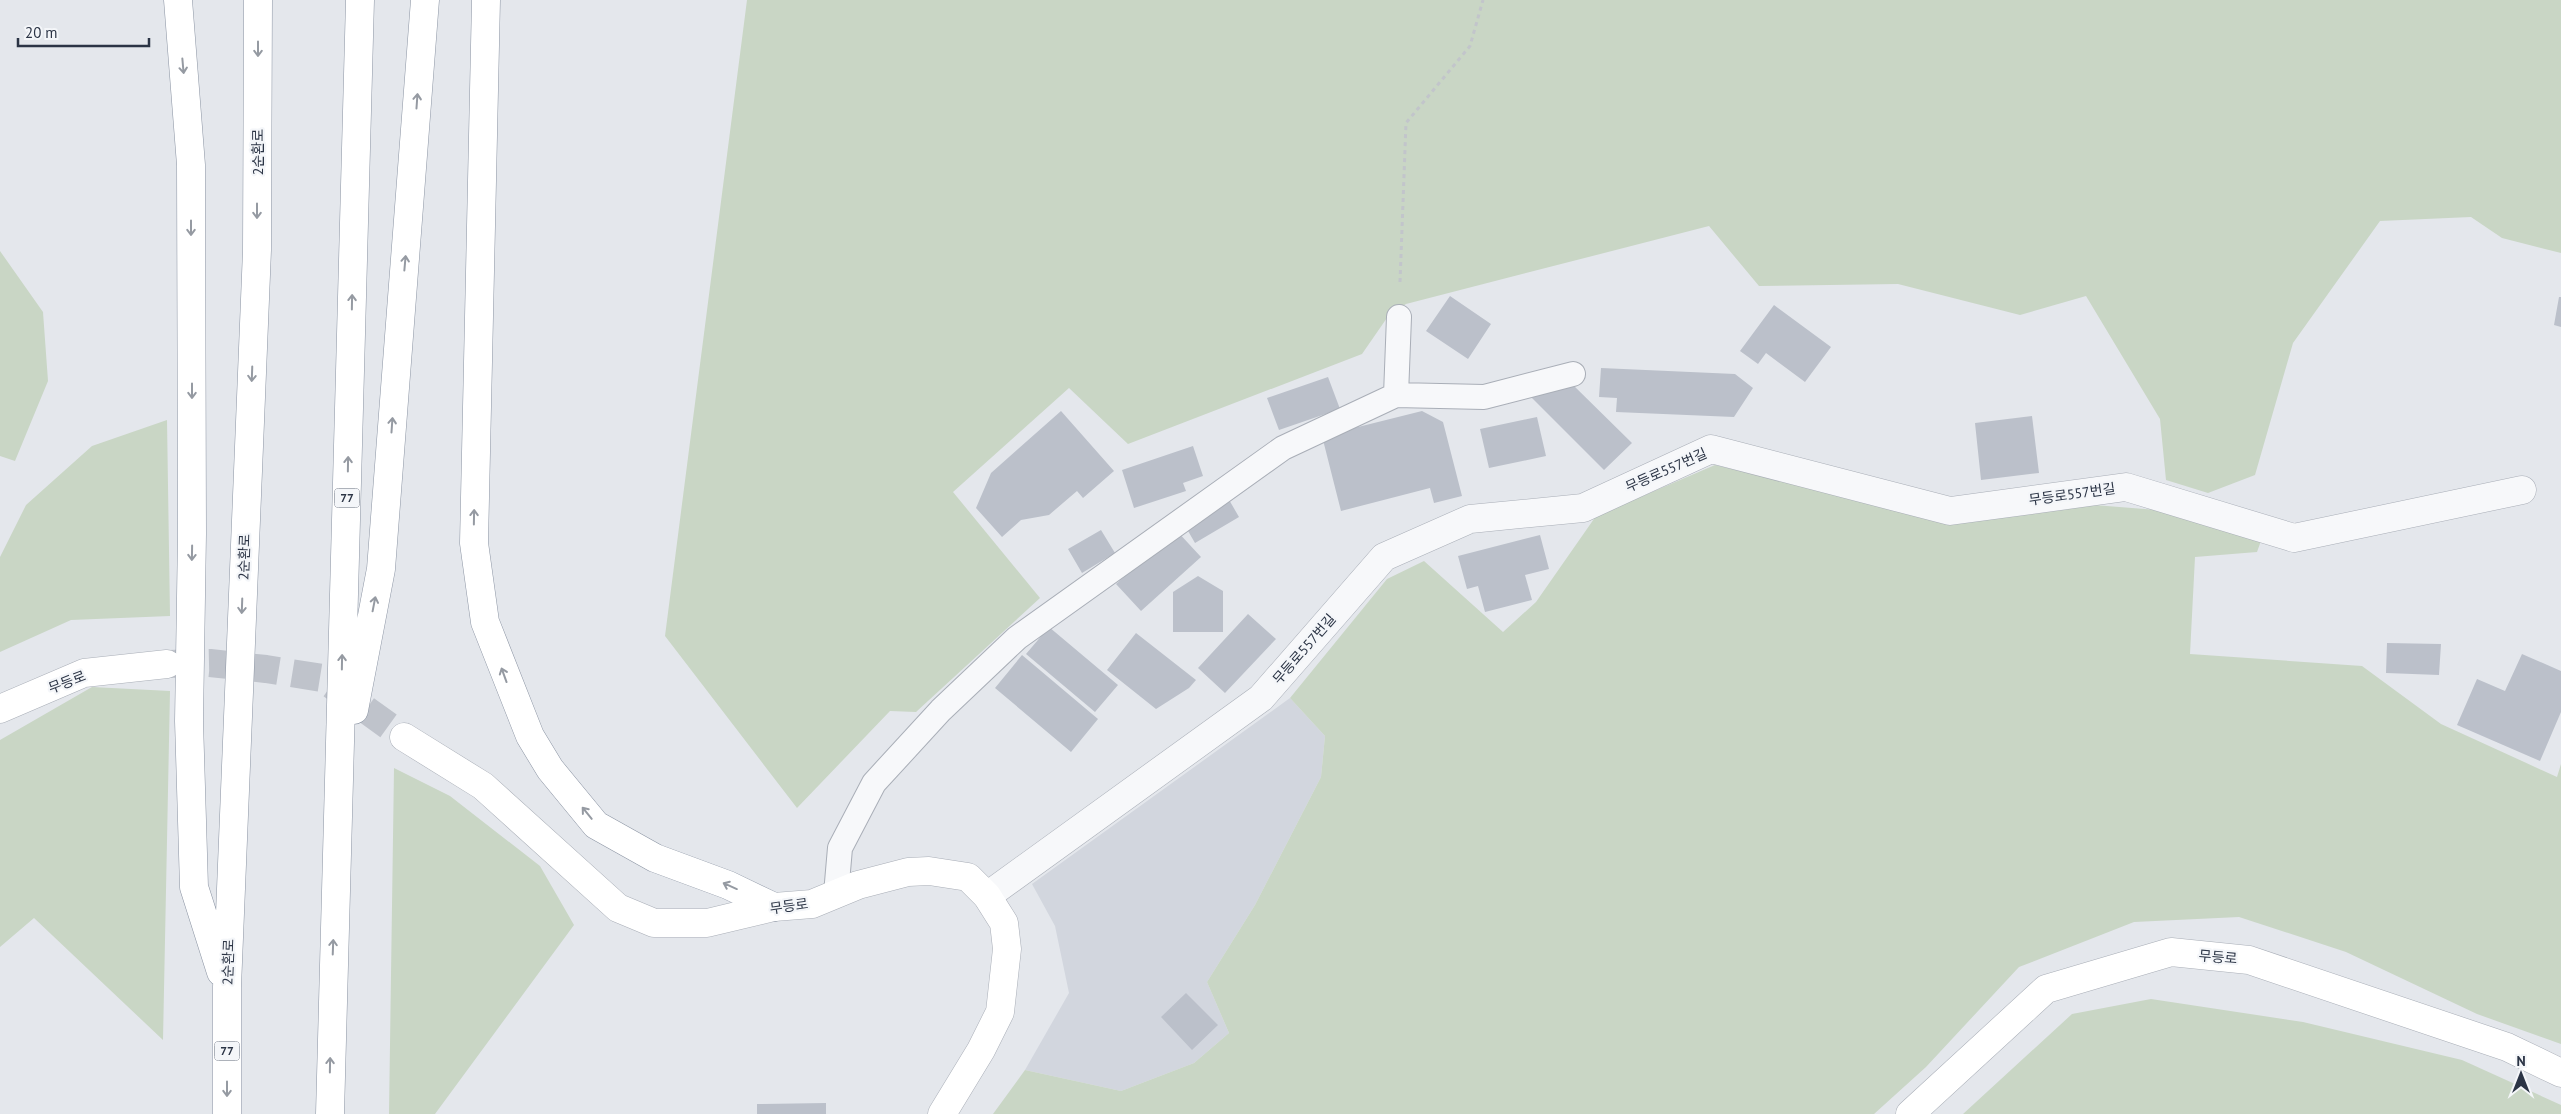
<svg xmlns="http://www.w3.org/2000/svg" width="2561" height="1114" font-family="'PT Sans','Noto Sans KR',sans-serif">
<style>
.built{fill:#d2d6de}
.green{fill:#c9d6c5}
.building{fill:#bbc0ca}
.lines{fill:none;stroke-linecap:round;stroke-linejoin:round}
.secondary-tunnel{stroke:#bfc3cb;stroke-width:28;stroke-dasharray:28 14;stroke-linecap:butt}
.lane-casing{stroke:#a9aeb7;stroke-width:26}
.street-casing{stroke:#a9aeb7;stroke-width:29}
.secondary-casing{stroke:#a9aeb7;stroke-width:29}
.highway-casing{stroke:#8b94a3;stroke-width:29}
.path{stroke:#c2c5cb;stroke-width:3;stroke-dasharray:4 4;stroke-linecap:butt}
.lane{stroke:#f7f8fa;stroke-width:24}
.street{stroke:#f7f8fa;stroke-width:28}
.secondary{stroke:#fff;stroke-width:28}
.highway{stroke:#fff;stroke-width:28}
.oneway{stroke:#959aa2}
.labels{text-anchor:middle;stroke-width:4.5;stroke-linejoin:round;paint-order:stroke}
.shield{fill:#f4f6f9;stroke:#676e7b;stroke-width:1}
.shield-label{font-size:12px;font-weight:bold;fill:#2b3445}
.street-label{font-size:14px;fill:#2b3445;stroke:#f4f6f9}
</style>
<rect width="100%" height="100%" fill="#e4e7ec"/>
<path class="built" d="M1290 698 1325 736 1321 777 1255 905 1207 982 1229 1033 1194 1063 1121 1091 1025 1070 1069 993 1055 926 1032 884Z"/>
<path class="green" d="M747 0H2561V253L2502 238 2471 217 2380 221 2293 343 2255 475 2208 493 2166 480 2160 419 2086 296 2020 315 1898 284 1759 286 1709 226 1406 304 1389 315 1362 354 1128 444 1069 388 953 492 1040 598 916 712 890 711 797 808 665 636Z
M0 251 43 312 48 381 15 461 0 456Z
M167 420 170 616 71 620 0 652V557L26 505 92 446Z
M1715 465 1954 522 2056 502 2170 511 2262 538 2257 552 2195 557 2190 654 2362 666 2441 724 2557 777 2561 764V1044L2477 1014 2346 952 2239 917 2134 922 2019 967 1926 1067 1874 1114H993L1025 1070 1121 1091 1194 1063 1229 1033 1207 982 1255 905 1321 777 1325 736 1290 698 1387 579 1424 561 1503 632 1536 602 1596 516Z
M92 687 170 691 163 1040 34 918 0 947V740Z
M394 768 450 796 540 866 574 925 435 1114H389Z
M2151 999 2303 1022 2462 1060 2561 1105V1114H1963L2072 1014Z"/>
<path class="building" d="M1450 296 1491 324 1468 359 1426 331Z
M2559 297H2561V327L2554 325Z
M1774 305 1831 347 1805 382 1766 353 1758 364 1740 351Z
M1601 368 1735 374 1753 388 1734 417 1616 412 1617 398 1599 397Z
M1328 377 1340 409 1279 430 1267 398Z
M1571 383 1632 443 1604 470 1529 395Z
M1061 411 1114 471 1083 498 1077 491 1049 515 1021 520 1002 537 976 508 991 473Z
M1422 411 1443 422 1462 496 1434 503 1430 488 1341 511 1322 436Z
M2032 416 2039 473 1981 480 1975 423Z
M1537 417 1546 456 1489 468 1480 429Z
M1193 446 1203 476 1183 483 1186 491 1134 508 1122 470Z
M1228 498 1239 517 1195 543 1184 524Z
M1101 530 1115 553 1082 573 1068 549Z
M1176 530 1201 557 1141 611 1116 584Z
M1540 535 1549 569 1525 575 1532 600 1485 612 1478 586 1467 589 1458 556Z
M1198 576 1223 591V632H1173V592Z
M1248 614 1276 639 1225 693 1198 668Z
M1049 627 1118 685 1095 712 1026 654Z
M1136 633 1196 680 1189 688 1156 709 1107 670Z
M2387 643 2441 644 2439 675 2386 673Z
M2522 654 2561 671V712L2540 761 2457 725 2477 679 2505 691Z
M1022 655 1098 719 1071 752 995 688Z
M1186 993 1218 1025 1192 1050 1161 1017Z
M826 1103V1114H757V1104Z"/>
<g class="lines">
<path class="secondary-tunnel" d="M167 664 210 663 266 669 322 678 404 737"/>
<g class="lane-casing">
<path id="lane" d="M1396 395 1399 317
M836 894 840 848 874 783 941 710 1017 638 1283 448 1396 395 1484 397 1573 374"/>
</g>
<g class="street-casing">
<path id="street" d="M987 896 1261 698 1384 557 1470 519 1583 508 1711 449 1950 511 2126 487 2294 538 2522 490"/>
</g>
<g class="secondary-casing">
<path id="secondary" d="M0 709 84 673 167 664
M404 737 483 786 618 908 654 923H707L774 907 812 904 858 885 908 872 929 871 968 877 987 896 1004 923 1007 949 1000 1012 981 1050 942 1114
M1910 1114 2046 989 2171 952 2249 960 2507 1047 2561 1073"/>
</g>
<g class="highway-casing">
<path id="highway" d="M178 0 191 165 192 534 189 721 194 887 221 972
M486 0 474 543 485 622 530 736 550 769 596 825 655 858 728 885 774 907
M354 710 381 569 425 0
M227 1114V987L257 250 258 0
M330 1114 360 0"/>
</g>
<path class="path" d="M1400 282 1406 123 1470 46 1483 0"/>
<use href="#lane" class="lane"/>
<use href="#street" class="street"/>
<use href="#secondary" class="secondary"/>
<use href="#highway" class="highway"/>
</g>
<defs><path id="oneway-shaft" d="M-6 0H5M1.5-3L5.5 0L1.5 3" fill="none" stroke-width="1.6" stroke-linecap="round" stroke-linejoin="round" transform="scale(1.25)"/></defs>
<g class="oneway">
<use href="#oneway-shaft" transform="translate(258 49) rotate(90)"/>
<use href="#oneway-shaft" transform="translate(183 66) rotate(85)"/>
<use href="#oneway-shaft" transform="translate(417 101) rotate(-86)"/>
<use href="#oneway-shaft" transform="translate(257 211) rotate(90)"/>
<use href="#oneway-shaft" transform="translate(191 228) rotate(90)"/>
<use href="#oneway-shaft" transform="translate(405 263) rotate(-85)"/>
<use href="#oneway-shaft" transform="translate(352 302) rotate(-89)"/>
<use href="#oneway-shaft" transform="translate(252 374) rotate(92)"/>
<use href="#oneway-shaft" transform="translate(192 391) rotate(90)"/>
<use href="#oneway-shaft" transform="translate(392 425) rotate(-86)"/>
<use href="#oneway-shaft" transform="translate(348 464) rotate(-89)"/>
<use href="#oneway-shaft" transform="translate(474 517) rotate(-89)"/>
<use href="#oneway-shaft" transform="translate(192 553) rotate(91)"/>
<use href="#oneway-shaft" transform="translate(374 604) rotate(-79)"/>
<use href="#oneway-shaft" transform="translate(242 606) rotate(92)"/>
<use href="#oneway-shaft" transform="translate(342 662) rotate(-89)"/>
<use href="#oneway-shaft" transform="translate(504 675) rotate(-110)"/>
<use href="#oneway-shaft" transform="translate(587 813) rotate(-129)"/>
<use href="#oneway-shaft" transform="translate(730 886) rotate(-156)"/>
<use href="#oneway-shaft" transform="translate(333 947) rotate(-88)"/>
<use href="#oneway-shaft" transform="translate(330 1065) rotate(-89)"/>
<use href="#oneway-shaft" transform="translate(227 1089) rotate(90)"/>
</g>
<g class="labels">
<g class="shield">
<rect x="334.5" y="488.5" width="25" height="19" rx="4"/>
<rect x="214.5" y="1041.5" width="25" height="19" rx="4"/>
</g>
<g class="shield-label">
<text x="347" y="502">77</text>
<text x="227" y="1055">77</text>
</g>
<g class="street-label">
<text transform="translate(258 152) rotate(-90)" y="5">2순환로</text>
<text transform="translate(1666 470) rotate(-24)" y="5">무등로557번길</text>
<text transform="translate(2072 494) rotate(-8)" y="5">무등로557번길</text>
<text transform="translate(244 557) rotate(-88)" y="5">2순환로</text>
<text transform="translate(1304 649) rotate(-49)" y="5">무등로557번길</text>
<text transform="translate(67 682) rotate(-21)" y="5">무등로</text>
<text transform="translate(789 906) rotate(-8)" y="5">무등로</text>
<text transform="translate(2218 957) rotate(5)" y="5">무등로</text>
<text transform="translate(228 962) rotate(-88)" y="5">2순환로</text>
</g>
</g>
<g transform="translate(2521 1074)" stroke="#f4f6f9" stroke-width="4" paint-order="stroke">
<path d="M0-4L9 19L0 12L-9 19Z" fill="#2b3445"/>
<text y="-8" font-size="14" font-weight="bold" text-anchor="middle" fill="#2b3445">N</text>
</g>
<path d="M18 38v8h131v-8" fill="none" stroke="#2b3445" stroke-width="2.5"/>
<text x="25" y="38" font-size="15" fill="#2b3445" stroke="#f4f6f9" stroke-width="4" paint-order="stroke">20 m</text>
</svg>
